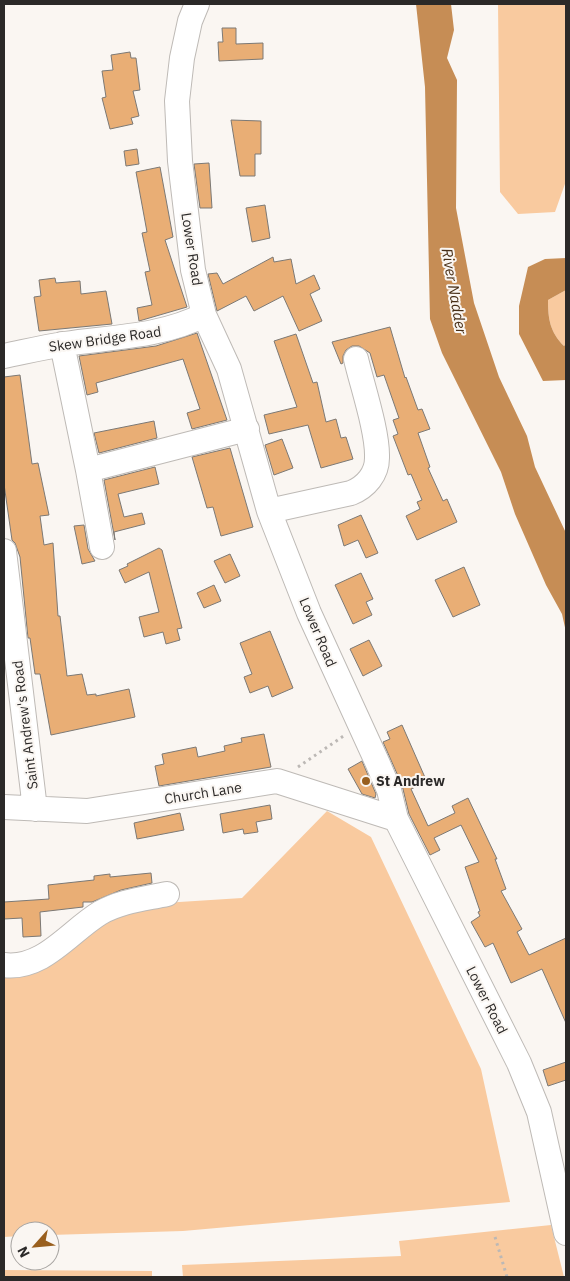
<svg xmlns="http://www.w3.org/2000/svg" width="570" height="1281" font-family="'IBM Plex Sans',sans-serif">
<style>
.green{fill:#f9ca9f}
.water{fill:#c68d55}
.building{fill:#e9ae75;stroke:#7c7975}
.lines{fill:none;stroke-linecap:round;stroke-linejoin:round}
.minor-casing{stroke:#bebab6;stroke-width:26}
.path{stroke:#bcb8b5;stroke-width:3;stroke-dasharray:2.5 4;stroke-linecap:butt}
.minor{stroke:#fff;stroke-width:24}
.poi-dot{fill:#995f1e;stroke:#faf6f2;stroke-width:2}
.labels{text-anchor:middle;stroke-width:4;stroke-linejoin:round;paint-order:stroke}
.street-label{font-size:14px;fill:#2b2928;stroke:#faf6f2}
.poi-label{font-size:14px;font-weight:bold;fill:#2b2928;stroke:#faf6f2;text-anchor:start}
.water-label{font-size:15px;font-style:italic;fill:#472e16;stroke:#faf6f2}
</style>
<rect width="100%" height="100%" fill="#faf6f2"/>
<path class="green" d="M498 4H566V181L555 212 518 214 500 192Z
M566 290V344L564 346C550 332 548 319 548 300Z
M327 811 371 837 481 1069 510 1202 183 1231 50 1235V1231H20V1236L4 1237V960L35 953 101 907 242 898Z
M551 1225 564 1277H183L182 1265 401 1256 399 1241Z
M4 1270 152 1271V1277H4Z"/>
<path class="water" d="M416 4H451L454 30 447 58 457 80 456 208 474 303 499 377 527 436 535 467 566 533V632L562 614 546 585 515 514 501 472 442 353 430 319 425 87Z
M566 258V290L548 300C548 319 550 332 564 346L566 344V380L543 381 519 334V306L528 267 545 259Z"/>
<path class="building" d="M222 28H236V44L263 43V59L219 61 218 42H223Z
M130 52 131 58H136L140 90 133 91 139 116 131 118 133 124 110 129 102 98 106 97 102 71 113 70 111 55Z
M231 120 261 121V154H255V176H240Z
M137 149 139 164 126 166 124 151Z
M209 163 212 208H200L194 164Z
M160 167 173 237 165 240 187 307 139 321 137 308 152 305 145 272 150 271 142 233 147 232 136 172Z
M265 205 270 238 252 242 246 208Z
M273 257 274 262 291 259 296 284 314 275 320 289 310 294 322 321 299 331 283 296 254 311 246 296 217 311 208 274 217 273 223 284Z
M55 278 56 283 80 281 81 294 106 291 112 324 39 331 34 297 41 296 39 280Z
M390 327 405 378 406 377 418 410 422 409 430 429 418 433 430 467 428 468 443 501 447 499 457 522 417 540 406 516 420 509 417 502 422 500 411 474 408 475 393 436 398 434 393 420 399 418 384 375 377 377 370 353 359 346H352L346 350 343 356V363L341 364 332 342Z
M197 333 227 420 192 429 187 413 200 409 183 359 96 383 98 392 87 395 79 356 156 346Z
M296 334 313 383 317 382 326 422 336 419 341 438 346 437 353 459 321 468 308 425 269 434 264 415 297 407 274 341Z
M20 375 32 464 38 463 49 515 40 516 44 545 53 543 58 616H60L67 676 82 674 87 695 96 694V696L129 689 135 717 51 735 40 674H35L30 638H28L20 557 15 543 12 540 4 484V377Z
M154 421 157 438 99 453 94 433Z
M282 439 293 468 274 475 265 445Z
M230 448 253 527 221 536 213 507 207 508 192 457Z
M155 467 159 484 118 494 124 517 142 513 145 524 114 532 115 540 104 480Z
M361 515 378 553 366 558 358 540 344 546 338 525Z
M84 525 88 549 95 561 82 564 74 526Z
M159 548 162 550 182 628 177 629 180 640 166 644 163 632 144 637 139 617 159 612 149 572 125 583 119 570 128 566 127 564Z
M230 554 240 576 225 583 214 561Z
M464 567 480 605 453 617 435 580Z
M361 573 373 599 366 602 372 615 353 624 335 585Z
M214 585 221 601 204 608 197 593Z
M270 631 293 688 272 697 268 686 250 693 244 677 252 674 240 643Z
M369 640 382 666 363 676 350 649Z
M402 725 427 782 411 789 428 826 455 813 452 806 468 798 497 859H495L506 889 501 891 522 929 517 932 529 955 566 938V1023L542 969 511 983 493 943 485 947 471 922 480 916 478 912 480 911 465 867 479 862 461 825 434 838 440 850 430 855 409 814 402 785 383 742 390 739 387 732Z
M264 734 271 767 159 786 155 766 164 764 162 754 196 747 198 757 225 751 224 746 242 742 241 738Z
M362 761 376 794 375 798 362 794 348 769Z
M270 805 272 819 256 822 258 832 244 834 243 829 223 833 220 814Z
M180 813 184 830 137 839 134 823Z
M151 873 152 883 121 890 92 902H83V907L40 912 41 936 23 937 22 918 4 919V902L49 899 48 885 94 880V876L110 874V877Z
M566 1062V1080L548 1086 543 1070Z"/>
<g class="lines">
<g class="minor-casing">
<path id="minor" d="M197 4 190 21 182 58 177 101 180 161 193 270 204 315 229 369 269 511 309 613 378 764 389 790 396 819 519 1063 539 1112 566 1233
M62 344 88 470
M4 356C24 352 44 347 65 344 112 337 161 337 204 315
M269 511 351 493C366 487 377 474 377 458 378 432 362 385 356 359
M102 547 88 470 247 429
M4 551 35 809
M4 807 87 811 277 781 396 819
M4 965C43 970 69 932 100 913 121 901 144 899 167 894"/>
</g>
<path class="path" d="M298 767 345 735
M495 1237 507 1277"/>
<use href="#minor" class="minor"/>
</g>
<circle class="poi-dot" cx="366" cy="781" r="5"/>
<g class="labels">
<g class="street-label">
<text transform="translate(192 249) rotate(81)" y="5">Lower Road</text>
<text transform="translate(105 339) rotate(-8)" y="5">Skew Bridge Road</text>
<text transform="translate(318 632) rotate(67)" y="5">Lower Road</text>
<text transform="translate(25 725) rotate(-97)" y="5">Saint Andrew's Road</text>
<text transform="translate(203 793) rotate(-9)" y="5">Church Lane</text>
<text transform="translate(487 1000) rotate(63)" y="5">Lower Road</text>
</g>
<g class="poi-label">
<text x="376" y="786">St Andrew</text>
</g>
<g class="water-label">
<text transform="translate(454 291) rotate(80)" y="5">River Nadder</text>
</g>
</g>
<rect width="570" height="1281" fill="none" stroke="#2b2928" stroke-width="10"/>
<g transform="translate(35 1246) rotate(243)"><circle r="24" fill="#faf6f2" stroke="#a7a4a1"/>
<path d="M0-4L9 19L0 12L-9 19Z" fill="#995f1e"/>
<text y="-8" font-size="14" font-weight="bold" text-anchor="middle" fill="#2b2928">N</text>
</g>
</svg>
